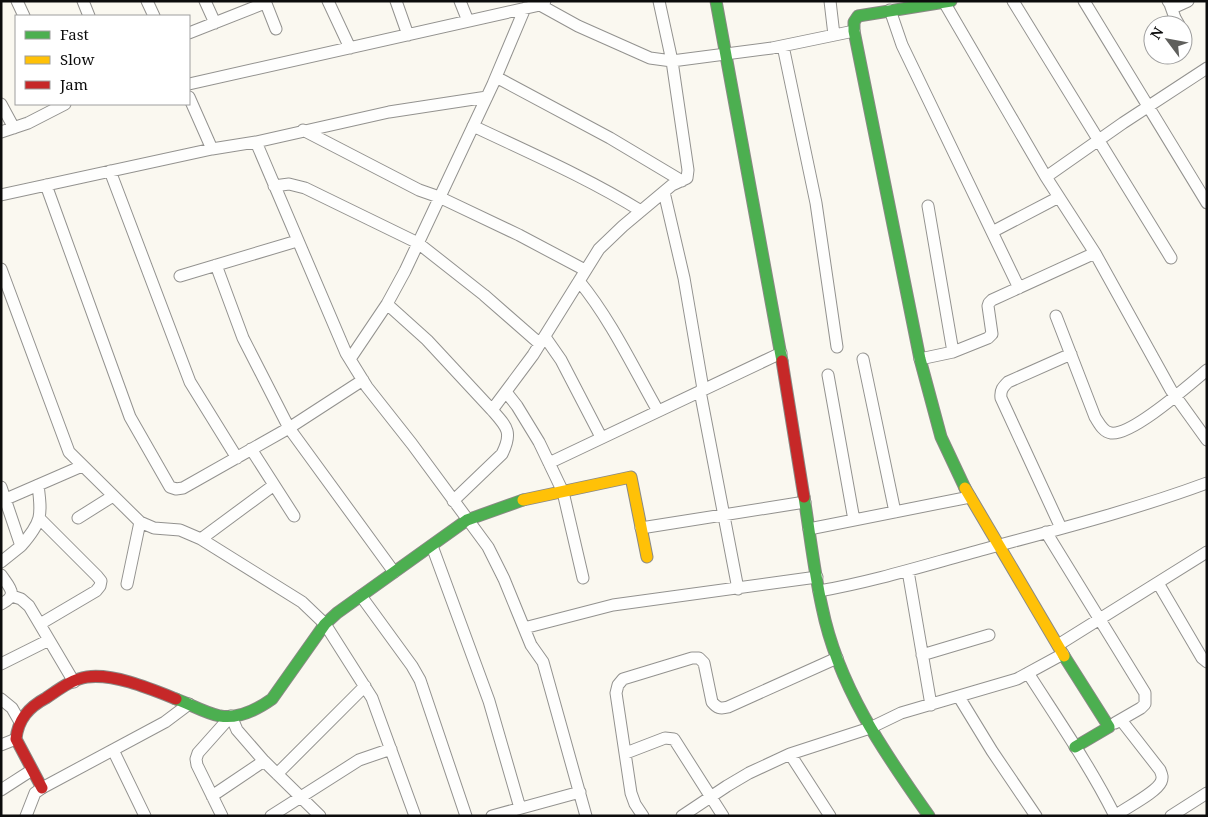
<svg xmlns="http://www.w3.org/2000/svg" width="1208" height="817" font-family="'Noto Serif',serif">
<style>
.lines{fill:none;stroke-linecap:round;stroke-linejoin:round}
.street-casing{stroke:#93928f;stroke-width:13}
.fast-casing{stroke:#8a8985;stroke-width:13}
.slow-casing{stroke:#8a8985;stroke-width:13}
.jam-casing{stroke:#8a8985;stroke-width:13}
.street{stroke:#fefefd;stroke-width:11}
.fast{stroke:#4caf50;stroke-width:11}
.slow{stroke:#ffc107;stroke-width:11}
.jam{stroke:#c62828;stroke-width:11}
</style>
<rect width="100%" height="100%" fill="#faf8f0"/>
<g class="lines">
<g class="street-casing">
<path id="street" d="M17 1 24 16
M83 1 89 16
M147 1 154 16
M205 1 215 23
M265 1 276 29
M328 1 350 48
M396 1 408 35
M460 1 468 21
M830 1 834 35
M1013 1 1171 258
M1084 1 1207 203
M1168 1 1170 4 1177 6 1188 1
M944 2 1046 177 1095 253 1171 390 1207 440
M1170 4 1175 18 1179 25
M540 5 578 26 650 58 672 61 772 48 854 31
M890 10 902 45 1019 288
M189 33 265 3
M783 46 816 203 837 347
M496 77 610 138 682 181
M189 84 540 5 545 1
M189 97 212 149
M1 104 14 128
M473 126C530 153 588 178 641 211
M303 130 419 190 439 197 519 235 585 270
M1 132 28 123 65 104
M256 142 346 353 367 387 412 444 488 547 504 579 531 645 543 662 586 816
M110 171 190 382 237 458
M1046 177 1123 123 1207 68
M46 185 130 417 170 487 176 489 183 488 289 428 363 380
M274 186 289 184 305 188 418 243 484 295 540 344
M664 192 684 278 703 389
M1 195 212 149 256 142 389 112 487 97
M928 206 953 352
M992 232 1059 197
M216 265 243 338 289 428 394 572
M1 269 69 452 140 522 154 528 180 530 201 539 302 602 325 624 372 698 415 816
M180 276 297 241
M579 281C611 320 633 367 658 411
M387 304 427 340 492 410 533 355 599 249 623 226 672 185 687 178 688 170 672 61 659 1
M1056 316 1095 417C1099 423 1103 432 1111 433 1132 436 1190 384 1207 370
M545 337 561 360 601 437
M350 359 387 304 405 271 493 84 525 8
M863 359 895 512
M920 359 953 352 988 338 992 334 988 306 989 303 992 300 1095 253
M828 375 854 520
M700 391 738 589
M506 392 517 406 539 442 563 492 583 578
M251 449 294 516
M549 463 781 353
M1 487 21 546 1 562
M6 499 82 466
M453 501 502 454C513 432 507 427 492 410
M78 518 113 496
M641 528 805 502
M1061 528 1001 398C1000 390 1003 387 1008 382L1071 354
M809 529 970 497
M1046 532 1145 693V704L1141 708 1115 723
M201 539 274 485
M21 546C42 522 42 516 38 485
M432 546 489 701 520 808
M908 571 931 705
M1 575C10 588 19 595 1 604
M1158 583 1202 658 1207 662
M127 584 140 522
M819 591C876 581 929 564 985 549 1059 529 1134 510 1207 483
M12 596 21 599 29 606 74 682
M361 596 412 666 420 680 466 816
M40 624 96 591 100 586 101 581 97 576 40 519
M524 628 613 605 817 577
M1058 645 1207 552
M922 655 989 635
M1 664 49 640
M1028 673C1058 720 1090 766 1115 816 1125 808 1156 793 1161 782 1163 777 1162 775 1160 770L1121 720
M959 697 992 751 1036 816
M1 699 12 708 20 722
M1 745 16 739
M113 750 145 816
M626 753 665 738 674 739 723 816
M790 754 830 816
M277 774 365 686
M1 790 32 770
M212 796 264 761 320 816
M26 816 35 793 42 788 165 722 189 704
M222 816 197 765 196 759 198 753 231 716 237 730 264 761
M271 816 359 760 391 749
M492 816 580 792
M643 816 635 804 631 793 616 693 618 685 623 679 692 658H699L704 663 712 702C717 708 720 709 728 707L837 658
M682 816 727 786 749 773 790 754 870 728 901 713 1017 679 1063 654
M1171 816 1207 793"/>
</g>
<g class="fast-casing">
<path id="fast" d="M716 1 782 361
M951 1 858 16 854 22V31L920 359 941 437 965 488
M804 497C810 534 814 571 822 607 838 686 883 751 929 816
M1064 656 1109 727 1075 747
M176 699C190 704 205 713 220 716 238 719 258 709 272 699L325 624 337 613 467 520 523 500"/>
</g>
<g class="slow-casing">
<path id="slow" d="M965 488 1064 656
M523 500 631 477 647 557"/>
</g>
<g class="jam-casing">
<path id="jam" d="M782 361 804 497
M42 788 16 739C18 719 29 707 46 698 58 690 72 679 87 677 113 673 151 689 176 699"/>
</g>
<use href="#street" class="street"/>
<use href="#fast" class="fast"/>
<use href="#slow" class="slow"/>
<use href="#jam" class="jam"/>
</g>
<rect width="1208" height="817" fill="none" stroke="#0c0c0c" stroke-width="5"/>
<rect x="15" y="15" width="175" height="90" fill="#ffffff" stroke="#9e9e9e"/>
<rect x="25" y="31" width="25" height="8" fill="#4caf50" stroke="#9e9e9e"/>
<text x="60" y="40" font-size="15" fill="#0c0c0c">Fast</text>
<rect x="25" y="56" width="25" height="8" fill="#ffc107" stroke="#9e9e9e"/>
<text x="60" y="65" font-size="15" fill="#0c0c0c">Slow</text>
<rect x="25" y="81" width="25" height="8" fill="#c62828" stroke="#9e9e9e"/>
<text x="60" y="90" font-size="15" fill="#0c0c0c">Jam</text>
<g transform="translate(1168 40) rotate(302)"><circle r="24" fill="#ffffff" stroke="#9e9e9e"/>
<path d="M0-4L9 19L0 12L-9 19Z" fill="#5f5f5c"/>
<text y="-8" font-size="14" font-weight="bold" text-anchor="middle" fill="#0c0c0c">N</text>
</g>
</svg>
